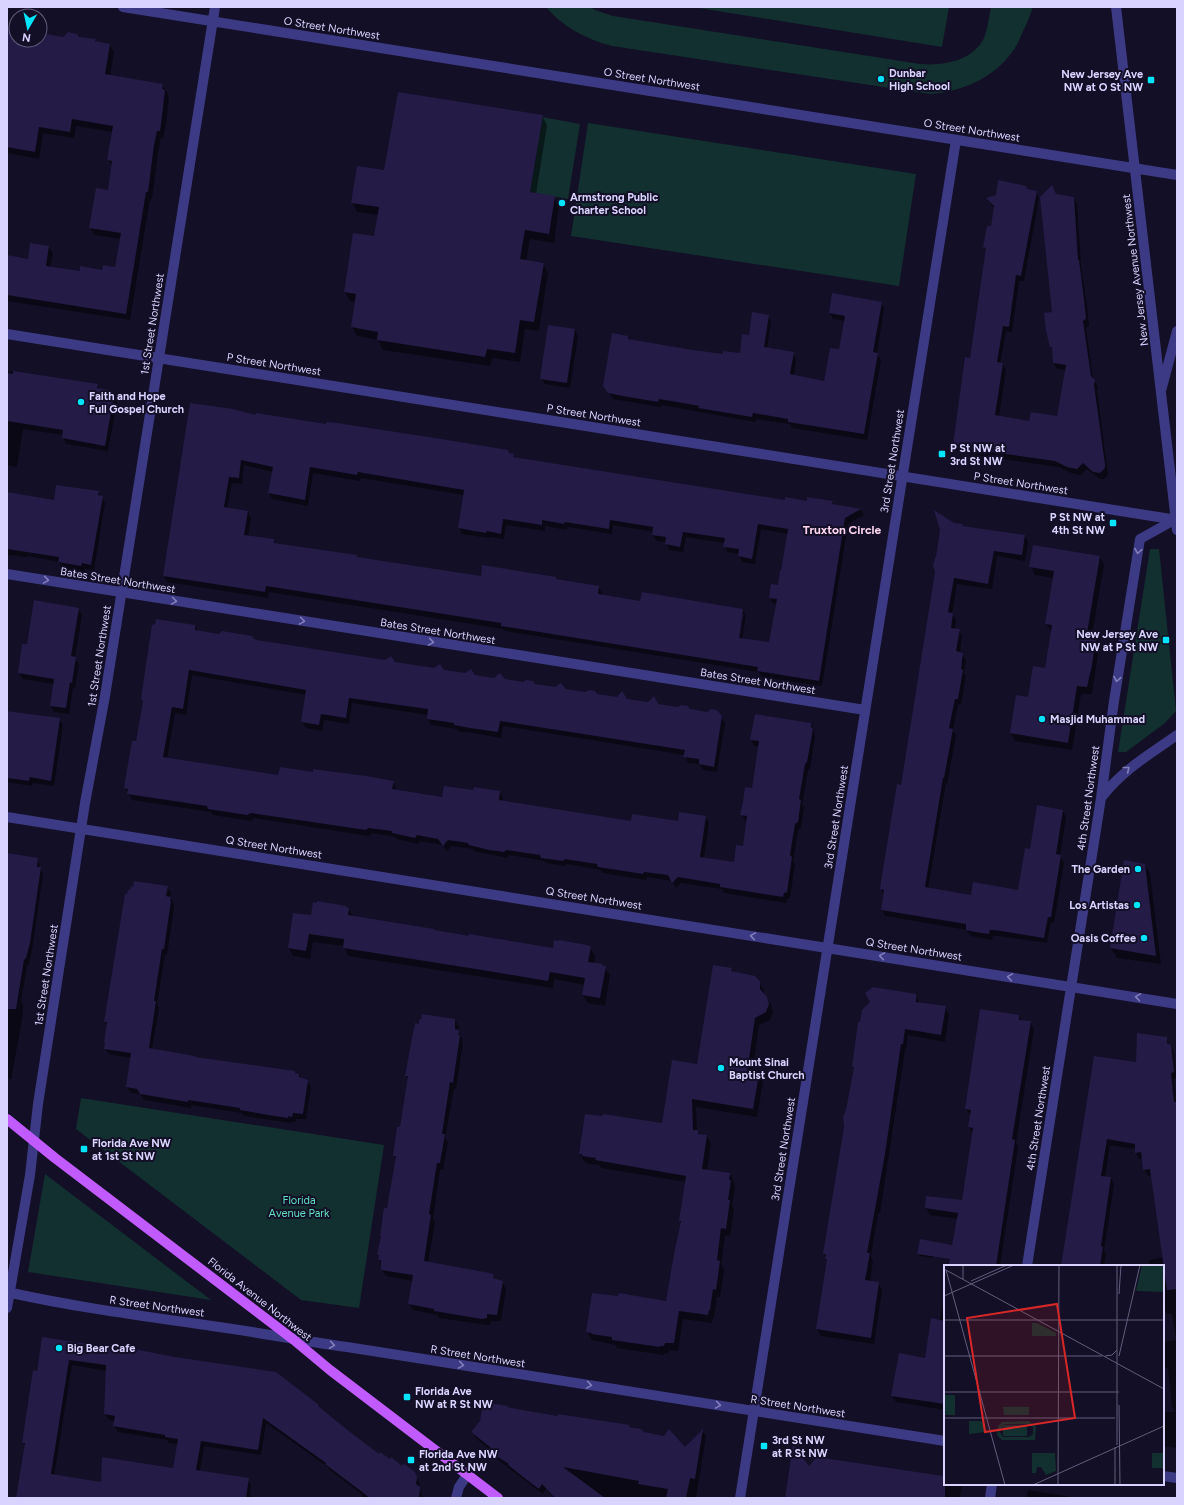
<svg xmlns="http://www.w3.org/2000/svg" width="1184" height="1505" font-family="Figtree,sans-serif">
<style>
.green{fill:#12302f}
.shadow{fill:#0007;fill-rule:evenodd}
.building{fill:#241b47;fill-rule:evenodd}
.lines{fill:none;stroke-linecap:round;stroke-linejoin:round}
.minor{stroke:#3d3a85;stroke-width:10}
.tertiary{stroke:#3d3a85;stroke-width:10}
.primary{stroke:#c25bff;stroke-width:10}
.oneway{stroke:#837fbc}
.poi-dot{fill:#00e5ff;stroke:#130f26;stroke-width:1.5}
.labels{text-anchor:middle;stroke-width:4;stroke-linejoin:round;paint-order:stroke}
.street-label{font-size:11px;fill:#d9d4ff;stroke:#130f26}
.poi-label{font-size:11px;font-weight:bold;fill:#d9d4ff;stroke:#130f26;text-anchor:start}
.park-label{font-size:11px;fill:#5fe0c0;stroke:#130f26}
.neighbourhood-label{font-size:12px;font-weight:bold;fill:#ffd6f0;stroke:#130f26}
.inset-road{fill:none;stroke:#625e7d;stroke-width:1}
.view{fill:#d62828;fill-opacity:0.15;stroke:#d62828;stroke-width:2}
.inset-edge{fill:none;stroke:#d9d4ff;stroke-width:2}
</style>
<rect width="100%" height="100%" fill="#130f26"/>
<path class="green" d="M546 7H590L595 10 613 16 920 64C943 66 973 61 984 38 988 28 989 17 991 7H1002V9L1003 7H1033C1031 14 1028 20 1025 27 1021 35 1018 45 1012 52 994 78 961 92 930 94L612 46C586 39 564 28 546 7Z
M693 7H949L942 47Z
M542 117 580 124 568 199 530 192Z
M588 123 916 174 899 286 571 236Z
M1150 549H1159L1176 711 1165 723 1126 752H1118Z
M81 1098 384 1145 359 1308 301 1300 76 1129Z
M45 1174 211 1300 28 1272Z"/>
<path class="shadow" d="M7 29 16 30V40H40V34L63 38H78L95 40 97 42 110 45 114 52 110 76 162 85 167 92 169 98 166 124 163 138 161 137 158 153 152 199H150L130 320 7 301V256L29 260 49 247 53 254 50 267 80 272 103 271 116 268 121 239 95 235 90 228 109 191 113 167 108 160 113 132 76 126 74 138 43 133 39 159 7 153Z
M542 116 547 125 536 194 554 197 559 207 554 243 530 239 526 261 543 263 548 273 539 331 525 329 520 362 492 358 490 366 383 350 378 340 357 336 352 327 356 302 350 301 345 292 375 237 378 215 357 212 352 202 385 171Z
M1027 190 1036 192 1039 198 1024 281H1019L1012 332 1006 331 1000 364H1003L1006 370 999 417 1030 422 1058 417 1066 370 1057 369 1054 363 1053 351 1051 346 1056 195 1074 198 1077 204 1081 265 1087 306 1089 325 1086 328 1093 379 1098 387 1097 391 1108 475 1104 479H1100L1087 469 1080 475 1071 473 1059 467 988 457 957 451 954 444 971 359 987 251 984 246 992 227 995 209 987 199Z
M881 302 884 308 877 354 881 360 867 440 792 428 790 424 756 419 755 422 662 405 661 407 613 399 608 392 628 337 630 340 693 351 724 355 741 354 750 336 768 316 771 321 767 349 793 353 796 359 794 376 825 382 839 350 845 321 833 319 830 313Z
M575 330 578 336 570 388 545 384 541 378Z
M7 371 97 385 99 389 110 391 117 402 108 451 66 444 63 438V435L23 429 17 467 7 465Z
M255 416 513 454 515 458 786 501 832 502 834 505 861 510 864 515 848 524 822 686 762 677 759 672 505 631 503 629 269 592 268 598 167 582 164 576ZM244 465 273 472 269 493 272 499 308 506 313 473 360 481 361 478 464 495 459 528 462 534 489 538 490 537 504 539 506 525 545 531V526L567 530 568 527 612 534 613 525 654 532 653 535 657 541 666 542 669 550 683 552 686 537 725 543 724 546 728 552 739 554 742 562 755 564 761 529 788 534 782 572 779 586 770 598 773 603 777 604 770 644 742 639 746 616 743 610 641 602 602 596V593L599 587 557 580 556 578 482 577 358 558 356 556 276 544 274 540 248 536 251 518 248 512 227 508 232 483 242 484ZM742 614H744L739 643 737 642Z
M7 491 10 493 55 501 98 492 105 503 94 570 85 569 84 571 62 568 59 562 28 556 27 557 7 555Z
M953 524 962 525 963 527 1025 536 1028 542 1025 561 997 556 992 589 957 584 952 614 956 620 955 629 959 630 962 636 960 653 962 654 966 660 964 673 966 676 961 705 958 704 953 730 956 735 947 784 946 783 928 889 972 896 1019 891 1031 850 1063 811 1066 817 1060 856 1064 862 1054 923 1051 922 1047 943 998 936H993L992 940 971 936 967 930 885 916 882 910 884 895 881 889Z
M1100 557 1104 565 1092 635 1099 648 1092 694H1081L1072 750 1015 741 1011 733 1046 669 1052 632 1046 624 1054 578 1035 575 1031 567Z
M78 609 82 615 75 658 79 664 75 688H73L69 714 54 712 51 706 54 684 23 679 19 673 27 645Z
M195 626 198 631 690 710 721 717 725 723 717 772 703 770 700 764 688 763 685 755 503 726 501 738 474 733 458 731 457 729 431 725 428 719V715L352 703 349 724 324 720 322 731 306 728 302 722 307 695 192 675 186 715 175 713 167 759 279 776 393 782 396 788V791L443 798 474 791 499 792 503 798 502 801 632 822H679L706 817 709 823 704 858 734 864 743 847 748 821H745L742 815 753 789 760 746H755L751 740 811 724 814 730V733L815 736 810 769 808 770 805 788 802 804 804 807 801 828 798 830 793 861 795 864 790 898 787 899 786 903 724 893 722 889 681 883 676 888 672 881 647 877 646 880 603 873 601 870 567 864 565 866 546 863 544 861 510 855 507 858 474 851 473 849 452 846 447 851 443 845 420 841 418 844 397 839 396 837 372 833 369 836 254 818 251 821 213 815 211 812 132 800 125 788 136 743 143 702 142 699Z
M7 711 59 719 63 725 54 786 33 783 32 786 7 782Z
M7 854 37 859 43 874 32 950 29 964 27 966 21 1001 23 1005V1014L11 1080 7 1077Z
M1145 865 1150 874 1161 964 1117 958 1111 948Z
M167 887 171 893 170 897 174 904V908L167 955 165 954 157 1004 159 1008 152 1049 196 1059 299 1074 301 1079 307 1081 311 1087 306 1119H296L295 1122H291V1123L244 1116 242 1113 191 1105V1108L144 1100 141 1094 131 1093 127 1087 131 1058 109 1054 105 1049 107 1026 105 1022Z
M349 909 353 917 434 932 554 949 590 947 595 956 594 964 602 965 610 975 605 1006 588 1003 583 995 585 985 554 979 553 988 348 956 344 946 313 942 310 959 293 956 289 948 311 917Z
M731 969 733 972 757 979 764 991V995L771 1005 773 1012 770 1020 759 1025 752 1074 758 1075 763 1082 757 1117 696 1107 697 1131 700 1135 707 1136 711 1144 707 1171 730 1174 734 1182 735 1188 732 1205 734 1209 730 1236 725 1235 721 1265 724 1270 720 1297H717L714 1318 713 1317 712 1323 683 1319 678 1351 669 1350 668 1354 664 1353V1355L617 1348 616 1345 592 1340 587 1332 667 1302 681 1224 680 1221 686 1182 601 1168 600 1165 588 1164 584 1161 580 1154 663 1124 698 1065Z
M915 995 919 1003 945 1007 949 1014 945 1042 908 1035 906 1050H905L880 1213H878L871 1257 873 1261 870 1282 878 1283 882 1290 874 1344 821 1336 817 1329 827 1261 824 1254 855 1070 853 1067Z
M1019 1016 1022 1021 1030 1022 1034 1029 1016 1143 1018 1147 1000 1266H963L959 1219 930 1215 926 1208 962 1201 973 1134 969 1127 971 1116 966 1109Z
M455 1020 459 1027 458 1032 462 1038 463 1043 456 1089H454L445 1138 448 1142 443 1170 440 1169 433 1219 435 1222 428 1263 493 1276 496 1280 502 1282 506 1289 501 1321H491L490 1325H487L439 1318 438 1315 413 1310 409 1304 413 1281 386 1276 382 1270 378 1255 385 1209H388L396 1159 394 1156 401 1128 409 1079 406 1075Z
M1166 1038 1174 1052 1177 1078 1174 1079 1177 1103V1448L1163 1446V1412H1175L1172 1407 1168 1368H1163V1342L1176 1340 1172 1314H1167L1164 1308 1163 1266H1149V1260L1164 1257 1152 1175 1148 1176 1144 1170 1143 1158 1139 1159 1136 1153V1149L1110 1145 1105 1177 1111 1178 1114 1184 1104 1251 1106 1254 1104 1266H1062L1095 1057 1137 1063Z
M935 1245 933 1258 920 1256 918 1253Z
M945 1292V1410L896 1402 892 1396 926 1359 940 1321Z
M43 1338 318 1406 321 1410 379 1455 414 1473 420 1484 419 1488 422 1494V1498H361L363 1495 330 1470 328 1467 266 1423 261 1455 204 1446 200 1471 248 1479 251 1485 250 1496 254 1498H18L26 1447 23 1442ZM72 1365 107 1371 105 1414 109 1420 115 1421 114 1426 118 1432 167 1440 169 1443 178 1444 174 1470 102 1483 54 1476Z
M507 1407 508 1408 522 1411 629 1426 684 1449 702 1431 706 1436 696 1498H554L546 1489 543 1494 498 1460 495 1454 476 1438 472 1432Z
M818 1458 945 1479V1484H960L962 1487 960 1496 959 1498H786L809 1467Z
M1028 1490 1077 1498H1026Z"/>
<path class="building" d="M7 28 16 29V40H40V33L63 37 68 32 77 34 79 37 96 39 95 41 110 44 105 74 163 84 162 89 165 90 162 116 160 131H157L154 145 148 192H146L126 314 7 295V255L28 259 30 243 49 246 46 266 80 271V266L102 270 103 265 115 267 121 233 89 228 96 188 108 190 112 161 107 160 113 126 72 119 70 132 39 127 35 152 7 147Z
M398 92 543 115 530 192 555 196 549 234 525 230 520 259 544 263 534 322 520 320 515 353 487 349 485 357 377 340 378 332 351 327 356 294 344 292 353 233 374 236 379 207 351 203 357 166 384 170Z
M998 180 1026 186 1027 189 1037 191 1021 276 1016 275 1009 327 1003 326 997 362 1003 363 995 415 1029 421 1031 412 1057 416 1066 365 1053 363 1052 347H1050L1046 331 1044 313 1052 312 1040 197 1052 185 1056 194 1074 197 1078 260H1079L1084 299 1086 319 1083 321 1091 376 1095 380 1094 385 1105 464V468L1100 473 1093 472 1083 463 1077 469 1067 467 1055 461 984 451 953 445 965 357 970 358 986 248 983 247 987 226H991L994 206 986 198 996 195Z
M832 293 882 302 873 352 878 353 864 434 788 422V419L753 413 752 417 698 408 699 406 683 403 659 399 658 402 623 396 608 393 603 386 612 333 628 336V339L693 350 723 354V351L740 353 742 334 749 335 752 312 769 315 764 347 794 352 790 374 824 381 830 348 839 349 845 316 829 313Z
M548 325 575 329 567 383 540 379Z
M13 371 98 384 97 388 110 390 114 395 105 446 62 438 63 430 7 421V373L13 374Z
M190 403 233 409 255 415 256 413 326 424 327 422 337 423 435 438 508 450 509 453 514 454 513 457 785 500V497L807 501V497L833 501 832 504 861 509 845 518 819 681 757 671 758 667 501 626V623L266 586 265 592 163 576ZM241 460 273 467 268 493 305 500 310 467 357 475 358 472 464 490 458 528 486 533 487 531 501 534 503 519 542 525V520L564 524 565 522 609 529 610 520 653 527 652 535 666 537 665 544 680 547 683 532 725 538 723 547 739 549 738 556 752 559 758 524 788 529 781 571 780 570 778 585 771 584 769 598 777 599 769 642 739 638 743 609 642 592 640 601 598 594 599 586 556 579V577L482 565 481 576 357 557V555L274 543V539L244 535 248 511 224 507 229 477 239 478Z
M56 485 99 491 98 495 103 496 91 565 82 563 81 566 58 562 59 557 7 549V492L54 500Z
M934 510 954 523 963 524 962 526 1025 535 1022 555 994 551 988 584 954 578 948 612 953 613 951 628 960 629 956 651 963 653 961 669 963 670 958 699H955L949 728 953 729 944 778H943L925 887 971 895 973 882 1018 890 1025 848 1030 849 1037 805 1063 810 1056 854 1061 855 1051 917H1048L1044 938 994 930H990L989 934 975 932 966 930V924L881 910 884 890 880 889 882 875 897 784 901 785 935 572 933 565 936 556 940 530Z
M1033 545 1100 556 1087 633 1092 634V638L1096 639 1092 665 1087 687 1077 686 1068 743 1010 733 1016 695 1028 697 1033 666 1045 668 1052 625 1045 624 1054 571 1029 567Z
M34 600 79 608 71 656 76 657 72 683 70 682 66 708 50 706 54 679 18 673 22 644H27Z
M156 619 195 625V630L219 634 222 631 252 636 254 639 257 640 385 660 391 656 395 662 434 668 440 664 444 670 465 673 471 669 475 675 494 678 500 673 505 679 523 682 526 680 533 681 535 684 555 687 561 683 566 689 585 692 589 690 595 691 597 694 617 697 622 691 627 699 648 702 654 696 658 704 678 707 681 705 688 706 690 709 707 712 711 709 717 710 722 716 714 767 699 764V759L683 757 685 750 500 721 498 732 470 728 454 725V723L427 719 428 709 349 698 346 718 321 714 319 725 301 722 306 690 189 670 183 709 172 707 163 757 278 775 280 767 313 772V769L366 776 394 781 392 789 442 797 444 786 473 790 474 787 500 791 499 800 631 821 632 814 678 821 679 812 706 816 700 857 734 862 736 845 743 846 747 816 740 815 743 802 745 787 752 788 759 741 750 740 755 714 811 723V727L813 729 807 762 805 764 802 782 799 799 801 800 798 822 795 824 790 855 792 857 787 892 784 893 783 897 720 887V884L678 877 672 883 668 875 644 872 643 874 598 867 597 864 564 859V861L541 858 540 855 506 850 504 852 489 850 469 845 468 843 448 840 443 846 438 839 417 835 415 838 392 833V831L368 828 366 830 251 813 247 815 208 809 207 806 127 794 128 789 124 788 129 758 132 741H136L143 701 141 699 148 651 152 625 155 624Z
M7 711 60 718 51 781 30 777 29 781 7 778Z
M7 853 38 858 37 867H41L30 943 26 958 24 960 16 1009H7Z
M1124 860 1145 864 1156 956 1110 948Z
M134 881 168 886 166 896 171 897 170 901H171L164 949H162L154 1001H156L149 1048 195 1056V1057L295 1071V1073L299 1074V1077L308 1080 303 1114 293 1113 292 1117 288 1116V1118L268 1115 240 1110V1108L188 1100V1102L140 1094 137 1089 126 1087 131 1053 104 1049 105 1043 104 1042 107 1022H104L125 894H127L128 890H130L131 886 133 887Z
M317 901 346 906V907L349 908 348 915 434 929V930L464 935 468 936 469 934 553 948 554 940 558 941 559 940 587 945 591 947 588 962 603 964 602 966H606L600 998 582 995 585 978 550 972 548 981 482 970 343 948 344 939 309 934 306 951 288 948 293 913 311 915 313 902 317 903Z
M713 965 732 968 731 971 755 976 760 981V989L767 997 769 1004 766 1012 755 1018 747 1072 759 1074 753 1109 692 1099 693 1130H698V1134L707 1135 702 1169 730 1173 729 1180H731L728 1200H730L726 1229 721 1228 717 1260 720 1261 716 1290 713 1289 710 1310H709L708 1315 679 1311 674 1343H665L664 1346H660V1347L612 1340V1337L591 1334 592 1333 586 1332 592 1293 618 1296 619 1293 666 1301 674 1254 678 1235 681 1221H679L686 1176 595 1160 596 1158 582 1156V1154H579L585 1114 602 1116 603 1114 662 1123 672 1060 697 1064Z
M873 987 916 994V1002L946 1006 941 1035 905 1029 903 1044H901L885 1154 867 1253H870L865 1280 879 1282 871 1338 816 1329 827 1259H825L826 1254H823L844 1127 843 1117 846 1110 854 1067H852L858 1022H860L862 1010 870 1002 865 993Z
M980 1009 1019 1015V1020L1031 1021 1012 1139 1015 1140 1013 1154 996 1266H948L950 1259 917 1254 920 1239 952 1245 958 1213 925 1208 926 1196 962 1200 973 1128 968 1127 971 1110 965 1109Z
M422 1014 455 1019V1029L459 1030 458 1035H460L453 1083 450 1082 442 1134H445L440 1163H437L429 1214 431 1215 424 1261 490 1273 494 1275 493 1278 503 1281 497 1315 487 1314V1318L482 1319 434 1311V1309L408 1304 413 1275 381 1270V1260H378L379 1255H377L381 1236H380L384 1208H387L396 1156H393L397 1127H400L408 1076H405L414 1027 415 1028V1023L419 1024V1019L421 1020Z
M1137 1033 1167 1037V1043L1171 1045 1174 1072 1171 1073 1174 1102H1177V1289L1167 1290 1150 1169 1143 1170 1141 1152 1135 1153V1144L1107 1139 1101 1176 1111 1177 1101 1246 1103 1247 1100 1266H1061L1094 1056 1136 1062Z
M931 1318 945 1321V1404L891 1396 899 1353 925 1358Z
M42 1337 108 1347V1345L124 1347 175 1357 276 1372 319 1405 318 1406 350 1432 379 1454 380 1452 390 1459 391 1457 402 1466 403 1463 415 1472 417 1477 416 1484 420 1487 419 1498H370L325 1464 326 1463 263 1418 258 1450 201 1441 196 1470 249 1478 246 1498H16L25 1443H22L33 1370 37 1371ZM69 1360 106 1365 104 1414 115 1416 113 1426 165 1435V1437L178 1439 173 1468 102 1457 101 1482 51 1474Z
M483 1402 508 1406 507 1407 522 1410 558 1416V1414L630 1425 629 1427 641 1429 644 1432 664 1436 669 1429 685 1447 703 1429 695 1479 690 1478 686 1498H666L668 1489 638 1484 639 1481 563 1467 605 1498H555L542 1484 539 1489 527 1480 508 1465 509 1464 493 1454 495 1451 471 1432 480 1421Z
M793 1445 809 1466 817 1457 943 1476V1480H945V1498H785Z"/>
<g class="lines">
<path class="minor" d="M1161 391 1177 331
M7 574 865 710
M1101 798C1122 770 1149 755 1177 735
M1027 1266 1101 798 1114 701 1140 539 1176 519
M456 1498 459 1487 467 1475
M740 1498 956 140
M990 1498 992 1484"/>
<path class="tertiary" d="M123 7 1177 175
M1116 7 1177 530
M7 334 1177 520
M7 817 1177 1004
M7 1292C74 1307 143 1316 212 1326 257 1332 302 1341 347 1347L945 1441
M7 1308 30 1175 38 1104 85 803 105 696 215 7
M1163 1476 1177 1478"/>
<path class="primary" d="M7 1119 55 1158 294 1340 330 1370 498 1498"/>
</g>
<defs><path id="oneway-chevron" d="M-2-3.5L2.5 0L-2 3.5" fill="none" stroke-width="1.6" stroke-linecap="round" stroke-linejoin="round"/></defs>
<g class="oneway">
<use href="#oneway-chevron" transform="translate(1138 551) rotate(99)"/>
<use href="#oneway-chevron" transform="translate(46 580) rotate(9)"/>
<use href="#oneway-chevron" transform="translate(174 601) rotate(9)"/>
<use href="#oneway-chevron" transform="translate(302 621) rotate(9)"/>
<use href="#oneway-chevron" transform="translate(431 642) rotate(9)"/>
<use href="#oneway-chevron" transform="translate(1117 679) rotate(99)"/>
<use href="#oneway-chevron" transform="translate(1127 769) rotate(-39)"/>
<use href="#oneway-chevron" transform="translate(753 936) rotate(-171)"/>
<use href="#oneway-chevron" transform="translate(882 956) rotate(-171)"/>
<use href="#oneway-chevron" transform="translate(1010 977) rotate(-171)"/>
<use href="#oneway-chevron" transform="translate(1138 997) rotate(-171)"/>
<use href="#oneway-chevron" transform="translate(332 1345) rotate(8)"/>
<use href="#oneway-chevron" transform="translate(461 1365) rotate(9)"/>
<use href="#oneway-chevron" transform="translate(589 1385) rotate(9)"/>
<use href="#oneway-chevron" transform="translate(718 1405) rotate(9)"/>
</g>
<g class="poi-dot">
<circle cx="881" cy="79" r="4"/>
<rect x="1147" y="76" width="8" height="8" rx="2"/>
<circle cx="562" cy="203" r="4"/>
<circle cx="81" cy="402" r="4"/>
<rect x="938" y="450" width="8" height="8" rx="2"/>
<rect x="1109" y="519" width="8" height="8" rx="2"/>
<rect x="1162" y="636" width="8" height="8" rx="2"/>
<circle cx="1042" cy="719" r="4"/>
<circle cx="1138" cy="869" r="4"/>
<circle cx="1137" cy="905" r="4"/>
<circle cx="1144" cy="938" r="4"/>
<circle cx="721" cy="1068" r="4"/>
<rect x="80" y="1145" width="8" height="8" rx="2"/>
<circle cx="59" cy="1348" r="4"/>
<rect x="403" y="1393" width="8" height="8" rx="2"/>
<rect x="760" y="1442" width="8" height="8" rx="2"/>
<rect x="407" y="1456" width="8" height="8" rx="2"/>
</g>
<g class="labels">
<g class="street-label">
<text transform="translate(332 28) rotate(9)" y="4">O Street Northwest</text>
<text transform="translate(652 79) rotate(9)" y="4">O Street Northwest</text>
<text transform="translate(972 130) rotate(9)" y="4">O Street Northwest</text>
<text transform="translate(1135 270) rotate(-97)" y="4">New Jersey Avenue Northwest</text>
<text transform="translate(152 324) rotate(-81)" y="4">1st Street Northwest</text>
<text transform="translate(274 364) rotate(9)" y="4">P Street Northwest</text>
<text transform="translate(594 415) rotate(9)" y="4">P Street Northwest</text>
<text transform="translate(892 461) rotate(-81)" y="4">3rd Street Northwest</text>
<text transform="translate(1021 483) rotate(9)" y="4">P Street Northwest</text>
<text transform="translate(118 580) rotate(9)" y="4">Bates Street Northwest</text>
<text transform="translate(438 631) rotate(9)" y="4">Bates Street Northwest</text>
<text transform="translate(99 656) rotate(-81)" y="4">1st Street Northwest</text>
<text transform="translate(758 681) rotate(9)" y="4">Bates Street Northwest</text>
<text transform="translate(1088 798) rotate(-82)" y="4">4th Street Northwest</text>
<text transform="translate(836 817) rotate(-81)" y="4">3rd Street Northwest</text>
<text transform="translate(274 847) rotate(9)" y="4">Q Street Northwest</text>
<text transform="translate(594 898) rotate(9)" y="4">Q Street Northwest</text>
<text transform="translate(914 949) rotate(9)" y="4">Q Street Northwest</text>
<text transform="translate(46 975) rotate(-81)" y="4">1st Street Northwest</text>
<text transform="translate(1038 1118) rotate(-81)" y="4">4th Street Northwest</text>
<text transform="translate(783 1149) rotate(-81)" y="4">3rd Street Northwest</text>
<text transform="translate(260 1299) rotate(38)" y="4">Florida Avenue Northwest</text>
<text transform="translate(157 1306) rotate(8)" y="4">R Street Northwest</text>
<text transform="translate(478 1356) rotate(9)" y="4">R Street Northwest</text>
<text transform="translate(798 1406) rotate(9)" y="4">R Street Northwest</text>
</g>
<g class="poi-label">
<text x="889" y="77">Dunbar<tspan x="889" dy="13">High School</tspan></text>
<text x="1143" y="78" text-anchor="end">New Jersey Ave<tspan x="1143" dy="13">NW at O St NW</tspan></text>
<text x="570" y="201">Armstrong Public<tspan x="570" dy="13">Charter School</tspan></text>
<text x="89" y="400">Faith and Hope<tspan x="89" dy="13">Full Gospel Church</tspan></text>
<text x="950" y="452">P St NW at<tspan x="950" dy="13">3rd St NW</tspan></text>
<text x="1105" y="521" text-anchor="end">P St NW at<tspan x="1105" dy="13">4th St NW</tspan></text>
<text x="1158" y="638" text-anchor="end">New Jersey Ave<tspan x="1158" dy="13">NW at P St NW</tspan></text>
<text x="1050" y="723">Masjid Muhammad</text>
<text x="1130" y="873" text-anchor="end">The Garden</text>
<text x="1129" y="909" text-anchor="end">Los Artistas</text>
<text x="1136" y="942" text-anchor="end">Oasis Coffee</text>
<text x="729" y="1066">Mount Sinai<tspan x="729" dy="13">Baptist Church</tspan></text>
<text x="92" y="1147">Florida Ave NW<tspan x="92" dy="13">at 1st St NW</tspan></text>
<text x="67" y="1352">Big Bear Cafe</text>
<text x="415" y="1395">Florida Ave<tspan x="415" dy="13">NW at R St NW</tspan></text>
<text x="772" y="1444">3rd St NW<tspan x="772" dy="13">at R St NW</tspan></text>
<text x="419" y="1458">Florida Ave NW<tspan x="419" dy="13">at 2nd St NW</tspan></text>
</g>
<g class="park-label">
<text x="299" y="1204">Florida<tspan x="299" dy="13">Avenue Park</tspan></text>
</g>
<g class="neighbourhood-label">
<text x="842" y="534">Truxton Circle</text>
</g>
</g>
<g transform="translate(944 1265)">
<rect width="220" height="220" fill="#130f26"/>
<path d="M198 0H220V27L192 26ZM88 58H93L112 68V71H88ZM0 130H11V150H0ZM59 142H85V150H60ZM25 156H38L41 167 25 169ZM85 156 92 162 91 175H58L53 170 54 161 58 157ZM61 159H86L89 162V169L85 172H59L55 166ZM59 160H83V171H59ZM88 188H111L112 206 102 210 97 202H93L92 208H88ZM208 188H220V203H208Z" fill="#12302f" fill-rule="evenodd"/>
<path class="inset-road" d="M19 0V14M0 4 220 124M2 5 61 220M27 16 63 0M175 29 177 0M0 31 70 0M0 55H220M0 91H158M161 91 168 90 173 85M175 91 196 0M0 127H175M175 140 176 220M0 153H171M173 180V0M89 220 220 161M114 220 115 0M171 220V182"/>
<path class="view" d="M113 39 131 153 41 167 23 53Z"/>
<rect width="220" height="220" class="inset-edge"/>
</g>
<rect width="1184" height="1505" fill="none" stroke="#d9d4ff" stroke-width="16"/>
<g transform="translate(28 28) rotate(189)"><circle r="19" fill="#130f26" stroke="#625e7d"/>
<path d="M0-3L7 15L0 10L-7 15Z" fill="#00e5ff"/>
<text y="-6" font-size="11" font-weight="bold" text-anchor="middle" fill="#d9d4ff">N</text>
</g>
</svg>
